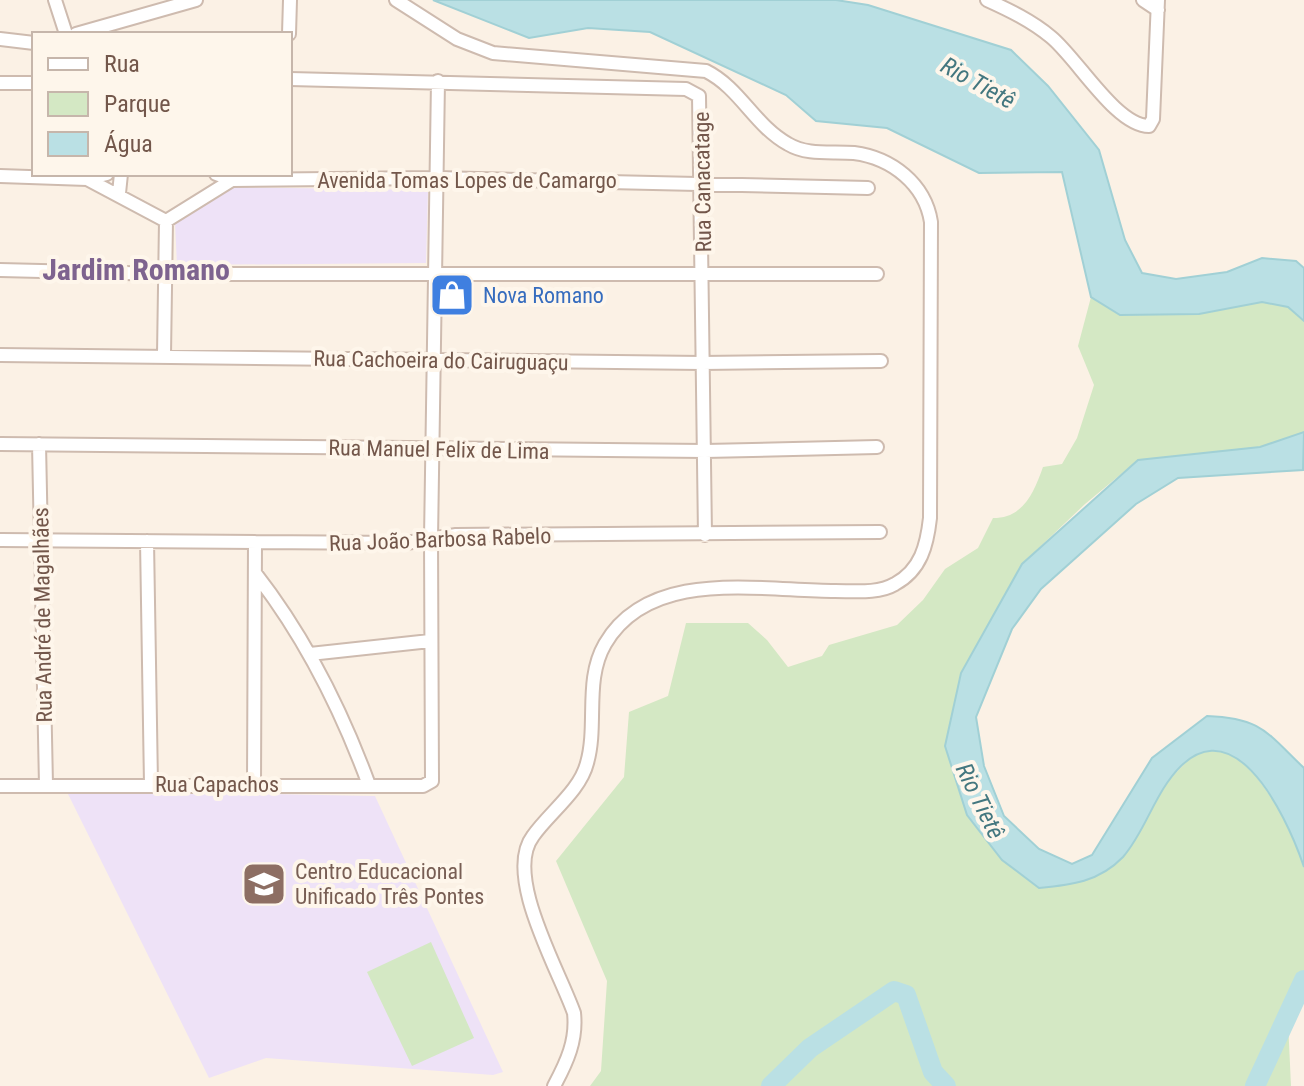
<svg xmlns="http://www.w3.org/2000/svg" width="1304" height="1086" font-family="'Roboto Condensed',sans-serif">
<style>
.education{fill:#eee2f7}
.green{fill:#d4e8c4}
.water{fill:#bae0e4;stroke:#a1d0d5;stroke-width:2}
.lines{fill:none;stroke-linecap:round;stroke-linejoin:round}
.river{stroke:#bae0e4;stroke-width:20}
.minor-casing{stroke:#cebbaf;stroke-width:16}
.minor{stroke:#fff;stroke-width:12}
.labels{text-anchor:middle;stroke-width:8;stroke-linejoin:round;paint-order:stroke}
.street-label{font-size:22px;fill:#73574b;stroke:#fef6eb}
.shop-label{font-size:22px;fill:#366cbe;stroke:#fef6eb;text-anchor:start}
.education-label{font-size:22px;fill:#785e54;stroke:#fef6eb;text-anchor:start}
.water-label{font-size:24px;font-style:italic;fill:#43777f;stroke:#fef6eb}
.district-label{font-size:30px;font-weight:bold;fill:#7e638f;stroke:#fef6eb}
</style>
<rect width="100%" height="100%" fill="#fbf1e5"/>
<path class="education" d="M228 187 428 190 426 263 177 265 175 223Z
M66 790 375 796 503 1072 493 1075 266 1058 209 1078Z"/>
<path class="green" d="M1091 297 1120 315 1199 314 1262 302 1288 307 1304 321V432L1260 447 1138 460 1085 504 1022 564 962 673 946 746 1039 888 1122 858 1167 782 1195 753 1214 748 1232 753 1255 775 1289 822 1304 867V974L1288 1021 1291 1086H590L601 1071 607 981 556 861 624 777 629 712 668 696 686 623H748L767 640 788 667 822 656 829 645 897 625 923 600 945 569 978 548 993 518C1024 518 1034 492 1043 467L1062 464 1077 438 1094 385 1078 346Z
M431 942 474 1038 412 1066 367 972Z"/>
<path class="water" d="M433 0H836L868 5 1011 50 1048 86 1099 150 1125 240 1142 273 1176 279 1227 272 1262 258 1296 261 1304 268V321L1288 307 1262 302 1199 314 1120 315 1091 297 1062 172 979 173 887 128 816 121 786 95 650 32 588 28 529 38Z
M1304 432 1303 470 1178 478 1136 504 1041 589 1012 629 976 717 984 766 1004 816 1039 849 1072 864 1092 855 1152 758 1207 716C1262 718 1267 733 1304 768V867C1285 811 1228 694 1167 783 1151 806 1142 835 1123 857 1099 882 1071 885 1039 888L1002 860 967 815 945 746 961 673 1022 564 1138 460 1260 447Z"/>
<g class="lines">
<path class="river" d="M771 1086 810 1048 894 991 906 995 933 1072 946 1086
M1255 1086 1304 980"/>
<g class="minor-casing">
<path id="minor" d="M55 0 66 34
M396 0 457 39 493 53 706 71C740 88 755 126 788 144 808 156 832 151 854 153 892 158 925 184 931 222L930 518C927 545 921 570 895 584 878 594 854 591 835 591 760 591 650 567 605 644 584 680 598 725 587 763 580 791 549 813 533 836 503 875 559 970 574 1013 577 1040 567 1062 554 1086
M987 0C1009 10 1032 21 1051 37 1077 58 1116 126 1149 126L1153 119 1158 0
M1143 0 1158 10
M76 34 196 0
M289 34 290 0
M0 39 34 43
M290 79 686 89 699 96 705 535
M0 83H34
M216 174 232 180 435 178 868 188
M0 176 87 179 107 174
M87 179 166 221 232 180
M119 193 121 174
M0 270 164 274H877
M0 355 702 363 881 361
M164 355 166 221
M0 444 705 451 877 447
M39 444 46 785
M0 540 406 543 456 535 880 532
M147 541 151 784
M255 573C305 637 341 709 369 785
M310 654 430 641
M254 784 255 542
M0 786H423L432 781 431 539 438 81"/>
</g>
<use href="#minor" class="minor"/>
</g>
<defs>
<g id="shop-square" transform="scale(2.3)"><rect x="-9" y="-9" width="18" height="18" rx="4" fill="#3f7fe0" stroke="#fef6eb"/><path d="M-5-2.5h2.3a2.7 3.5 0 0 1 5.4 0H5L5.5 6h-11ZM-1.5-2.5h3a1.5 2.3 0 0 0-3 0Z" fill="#fff"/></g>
<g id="school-square" transform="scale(2.3)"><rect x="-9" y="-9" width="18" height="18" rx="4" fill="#8d6e63" stroke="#fef6eb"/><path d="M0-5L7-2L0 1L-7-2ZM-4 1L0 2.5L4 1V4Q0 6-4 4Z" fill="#fff"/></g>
</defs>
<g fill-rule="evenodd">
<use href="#shop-square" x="452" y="295"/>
<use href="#school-square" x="264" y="884"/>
</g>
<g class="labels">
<g class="street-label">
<text x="467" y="188">Avenida Tomas Lopes de Camargo</text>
<text transform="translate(702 182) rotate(-91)" y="8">Rua Canacatage</text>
<text transform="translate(441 360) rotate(1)" y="8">Rua Cachoeira do Cairuguaçu</text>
<text transform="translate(439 449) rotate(1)" y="8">Rua Manuel Felix de Lima</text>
<text transform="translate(440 539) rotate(-2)" y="8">Rua João Barbosa Rabelo</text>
<text transform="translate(42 615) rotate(-91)" y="8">Rua André de Magalhães</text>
<text x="217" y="792">Rua Capachos</text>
</g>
<g class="shop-label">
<text x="483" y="303">Nova Romano</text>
</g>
<g class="education-label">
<text x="295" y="879">Centro Educacional<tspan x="295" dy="25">Unificado Três Pontes</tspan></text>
</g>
<g class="water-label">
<text transform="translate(978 83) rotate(29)" y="8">Rio Tietê</text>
<text transform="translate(980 801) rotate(64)" y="8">Rio Tietê</text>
</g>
<g class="district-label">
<text x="136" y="280">Jardim Romano</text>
</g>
</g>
<rect x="32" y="32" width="260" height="144" fill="#fef6eb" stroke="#c6b6ab" stroke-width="2"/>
<rect x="48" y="58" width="40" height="12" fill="#ffffff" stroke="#c6b6ab" stroke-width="2"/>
<text x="104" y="72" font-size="24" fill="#73574b">Rua</text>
<rect x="48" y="92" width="40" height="24" fill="#d4e8c4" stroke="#c6b6ab" stroke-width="2"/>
<text x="104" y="112" font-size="24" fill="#73574b">Parque</text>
<rect x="48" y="132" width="40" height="24" fill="#bae0e4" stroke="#c6b6ab" stroke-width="2"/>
<text x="104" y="152" font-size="24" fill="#73574b">Água</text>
</svg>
